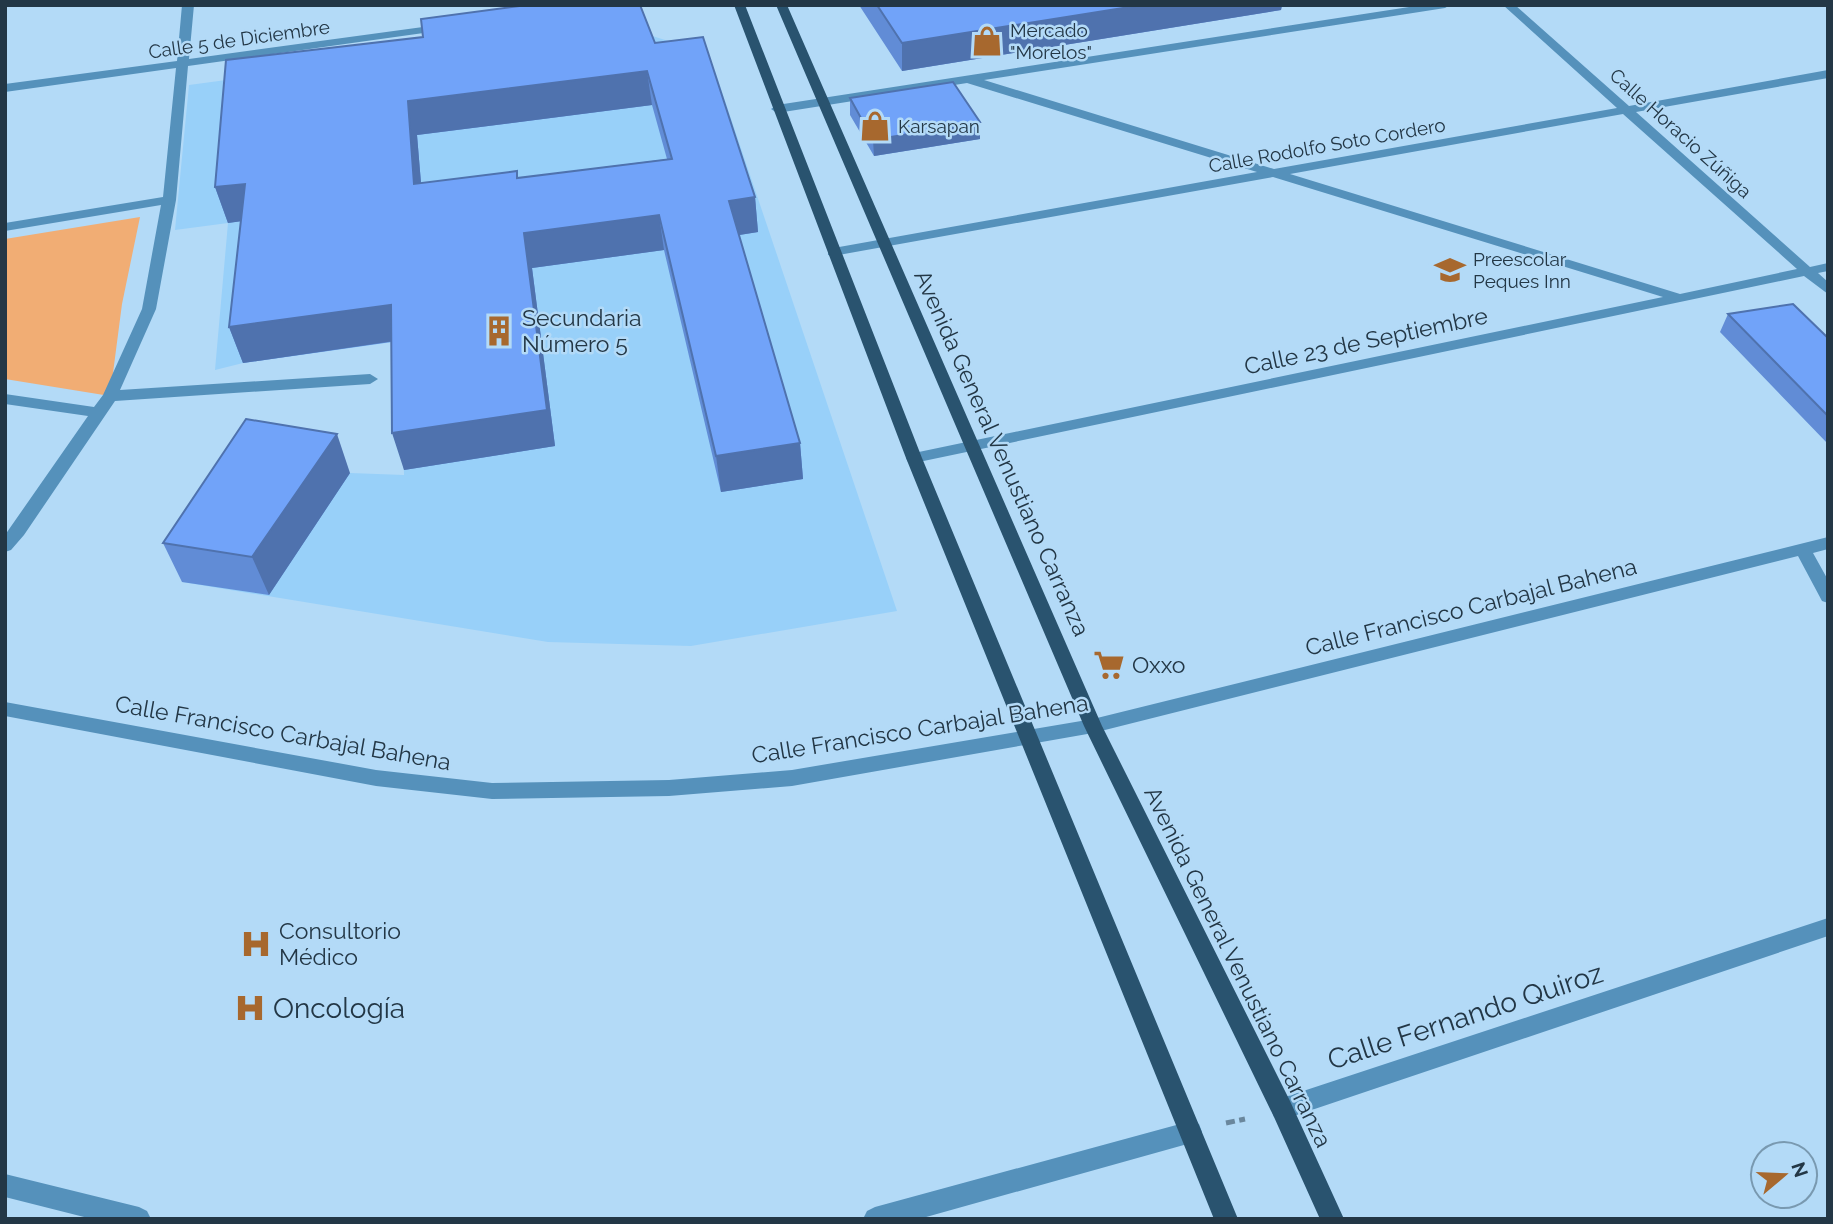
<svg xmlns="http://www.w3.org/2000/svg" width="1833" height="1224" font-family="Raleway,sans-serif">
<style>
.built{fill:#98d0f9}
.green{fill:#f1ad74}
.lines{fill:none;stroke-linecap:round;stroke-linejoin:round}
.path{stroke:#6a879d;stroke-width:5;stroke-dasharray:9 4.5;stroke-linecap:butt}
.minor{fill:#5591bb;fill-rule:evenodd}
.major{fill:#29536f;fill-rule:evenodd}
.wall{fill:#618cd6;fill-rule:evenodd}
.shaded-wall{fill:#4f72ae}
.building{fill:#71a3f9;stroke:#4f72ae;stroke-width:2;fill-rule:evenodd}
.labels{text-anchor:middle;stroke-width:5;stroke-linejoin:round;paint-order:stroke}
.far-poi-label{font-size:19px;fill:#233746;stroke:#b3daf7;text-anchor:start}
.far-street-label{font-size:19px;fill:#233746;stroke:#b3daf7}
.poi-label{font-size:23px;fill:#233746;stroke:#b3daf7;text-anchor:start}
.street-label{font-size:23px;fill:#233746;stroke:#b3daf7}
.near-poi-label{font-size:28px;fill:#233746;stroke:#b3daf7;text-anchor:start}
.near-street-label{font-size:28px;fill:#233746;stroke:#b3daf7}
</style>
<rect width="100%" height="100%" fill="#b3daf7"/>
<path class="built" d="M602 29 643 33 684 46 715 71 897 611 691 646 548 642 182 582 262 458 350 473 404 475 401 341 243 363 215 370 228 223 175 230 189 85Z"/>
<path class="green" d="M140 217 122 304 110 396 5 379V239Z"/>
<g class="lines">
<path class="path" d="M1226 1123 1245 1119"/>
<path class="minor" d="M182 5H194L189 59 445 24 451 27 445 30 188 66 176 200 156 309 120 390 370 374 378 379 370 384 115 401 24 535 11 550 5 552V535L88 416 5 404V394L94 407 103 395 142 309 161 205 5 231V223L163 197 176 68 5 92V84L177 61Z
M1422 5H1450L1445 8 984 80 1274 169 1617 108 1503 5H1515L1629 106 1828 70V78L1636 112 1810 267 1828 263V271L1818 273 1828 282V294L1804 276 914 463 908 462 906 458 914 453 1663 297 1273 177 833 256 828 255V249L1257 172 967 83 777 113 771 109 777 105ZM1623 114 1797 269 1680 294 1290 174Z
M1828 537V549L1813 553 1828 580V603L1822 601 1798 556 1093 733 792 786 669 796 492 799 376 786 5 716V702L376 770 492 783 669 780 792 770 1093 719Z
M1828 918V936L1282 1120 1274 1117 1271 1109 1274 1101 1282 1098Z
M1191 1121 1199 1124 1202 1132 1199 1140 1191 1143 919 1219H863L867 1211 875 1207Z
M5 1174 139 1207 147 1211 151 1219H92L5 1197Z"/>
<path class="major" d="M734 5H745L922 458 1238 1219H1214L906 458Z
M776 5H787L1102 726 1290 1101 1344 1219H1320L1274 1117 1084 726Z"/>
</g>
<path class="wall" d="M859 5H1282L1281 10 902 71Z
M655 43 755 197 758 232 739 235 800 443 803 479 721 492 664 250 532 268 555 446 404 470 391 342 243 363 229 327 241 221 228 223 215 187ZM652 105 667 159 518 178 421 183 417 135Z
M850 98 980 139 874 156 850 115Z
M1728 314 1828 338V444L1720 332Z
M350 473 269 595 182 582 163 543Z"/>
<path class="shaded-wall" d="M1142 5H1282L1281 10 902 71V43Z
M647 71 652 105 417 135 424 219 414 184 408 101Z
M980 122V139L874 156 873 140Z
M245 184 257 219 228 223 215 187Z
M755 197 758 232 733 236 729 201Z
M659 215 664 250 532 268 555 446 404 470 392 433 524 233Z
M391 305 401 340 243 363 229 327Z
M337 434 350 473 269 595 252 557Z
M800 443 803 479 721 492 716 456Z"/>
<path class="building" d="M527 5H640L655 43 703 37 755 197 729 201 800 443 716 456 659 215 524 233 547 410 392 433 391 305 229 327 245 184 215 187 226 60 423 37 421 19ZM647 71 672 159 517 178V171L414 184 408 101Z
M877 5H1142L902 43Z
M953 82 980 122 873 140 850 98Z
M1793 304 1828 338V416L1728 314Z
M246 419 337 434 252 557 163 543Z"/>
<defs>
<g id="shop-bare" transform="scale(2.415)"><path d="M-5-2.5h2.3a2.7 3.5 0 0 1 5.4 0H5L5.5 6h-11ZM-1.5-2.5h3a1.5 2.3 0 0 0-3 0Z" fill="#a7682e" stroke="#b3daf7" stroke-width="2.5" paint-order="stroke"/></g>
<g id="school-bare" transform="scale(2.415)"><path d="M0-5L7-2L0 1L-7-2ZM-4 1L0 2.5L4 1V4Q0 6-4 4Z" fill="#a7682e" stroke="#b3daf7" stroke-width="2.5" paint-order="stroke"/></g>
<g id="building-bare" transform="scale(2.415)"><path d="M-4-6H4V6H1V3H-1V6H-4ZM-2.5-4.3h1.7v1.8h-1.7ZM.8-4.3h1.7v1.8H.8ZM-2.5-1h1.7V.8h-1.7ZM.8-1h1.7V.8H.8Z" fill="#a7682e" stroke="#b3daf7" stroke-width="2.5" paint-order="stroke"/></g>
<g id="supermarket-bare" transform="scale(2.415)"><path d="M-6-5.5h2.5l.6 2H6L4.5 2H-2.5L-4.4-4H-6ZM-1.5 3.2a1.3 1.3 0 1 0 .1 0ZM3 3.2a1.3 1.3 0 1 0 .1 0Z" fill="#a7682e" stroke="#b3daf7" stroke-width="2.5" paint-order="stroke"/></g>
<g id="hospital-bare" transform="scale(2.415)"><path d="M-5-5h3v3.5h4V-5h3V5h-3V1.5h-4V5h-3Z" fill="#a7682e" stroke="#b3daf7" stroke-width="2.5" paint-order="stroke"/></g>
</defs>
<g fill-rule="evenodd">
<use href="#shop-bare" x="987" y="41"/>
<use href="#shop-bare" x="875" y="126"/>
<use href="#school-bare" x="1450" y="270"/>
<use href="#building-bare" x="499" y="331"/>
<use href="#supermarket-bare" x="1109" y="665"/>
<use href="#hospital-bare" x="256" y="944"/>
<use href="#hospital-bare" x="250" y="1008"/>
</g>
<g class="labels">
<g class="far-poi-label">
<text x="1010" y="37">Mercado<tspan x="1010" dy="22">"Morelos"</tspan></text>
<text x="898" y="133">Karsapan</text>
<text x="1473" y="266">Preescolar<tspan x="1473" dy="22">Peques Inn</tspan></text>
</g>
<g class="far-street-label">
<text transform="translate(239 39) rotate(-8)" y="7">Calle 5 de Diciembre</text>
<text transform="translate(1681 133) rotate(42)" y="7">Calle Horacio Zúñiga</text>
<text transform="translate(1327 145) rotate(-10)" y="7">Calle Rodolfo Soto Cordero</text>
</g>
<g class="poi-label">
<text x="522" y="326">Secundaria<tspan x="522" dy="26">Número 5</tspan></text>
<text x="1132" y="673">Oxxo</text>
<text x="279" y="939">Consultorio<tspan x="279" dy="26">Médico</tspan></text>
</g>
<g class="street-label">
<text transform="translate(1366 341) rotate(-12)" y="8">Calle 23 de Septiembre</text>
<text transform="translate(1002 453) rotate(66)" y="8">Avenida General Venustiano Carranza</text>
<text transform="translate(1471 607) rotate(-14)" y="8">Calle Francisco Carbajal Bahena</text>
<text transform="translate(920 729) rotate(-9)" y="8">Calle Francisco Carbajal Bahena</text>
<text transform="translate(283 733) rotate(10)" y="8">Calle Francisco Carbajal Bahena</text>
<text transform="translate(1238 967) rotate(64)" y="8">Avenida General Venustiano Carranza</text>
</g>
<g class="near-poi-label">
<text x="273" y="1018">Oncología</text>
</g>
<g class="near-street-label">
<text transform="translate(1465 1016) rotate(-18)" y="10">Calle Fernando Quiroz</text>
</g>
</g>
<rect width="1833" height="1224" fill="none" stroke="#233746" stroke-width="14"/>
<g transform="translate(1784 1175) rotate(71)"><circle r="33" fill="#b3daf7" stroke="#7999b0" stroke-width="2"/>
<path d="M0-5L12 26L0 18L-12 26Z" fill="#a7682e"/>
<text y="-10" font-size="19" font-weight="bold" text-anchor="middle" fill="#233746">N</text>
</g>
</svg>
